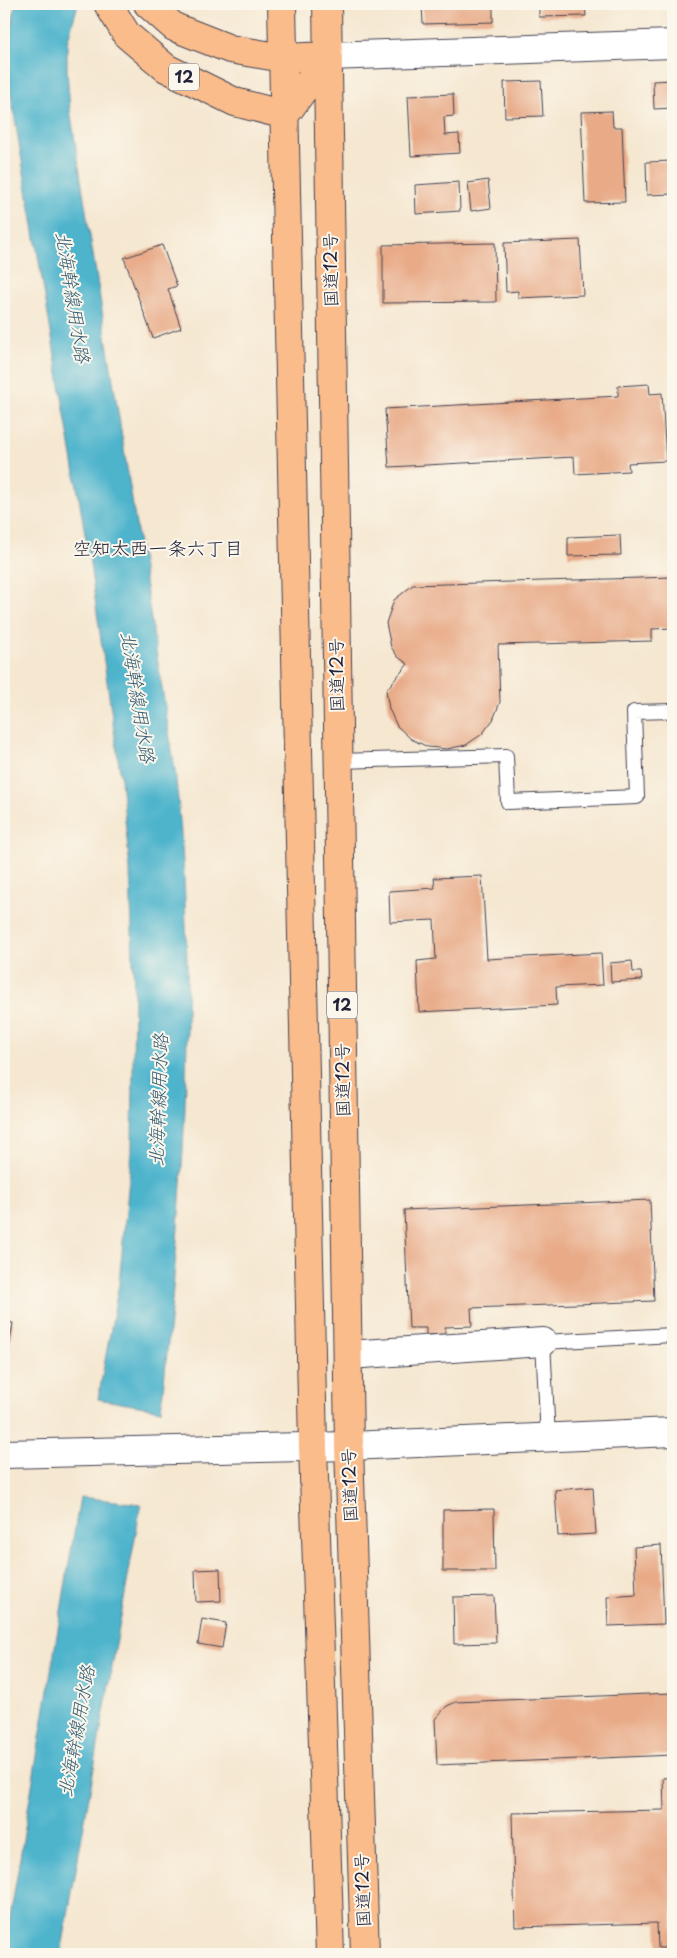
<svg xmlns="http://www.w3.org/2000/svg" width="677" height="1958" font-family="'Playpen Sans','Klee One',sans-serif">
<style>
.water{fill:#4eb4cc;stroke:#386b84}
.building{fill:#e8aa87}
.lines{fill:none;stroke-linecap:round;stroke-linejoin:round}
.service-casing{stroke:#424051;stroke-width:16}
.minor-casing{stroke:#424051;stroke-width:30}
.tertiary-casing{stroke:#424051;stroke-width:30}
.trunk-casing{stroke:#424051;stroke-width:30}
.service{stroke:#fff;stroke-width:14}
.minor{stroke:#fff;stroke-width:28}
.tertiary{stroke:#fff;stroke-width:28}
.trunk{stroke:#fabc8b;stroke-width:28}
.labels{text-anchor:middle;stroke-width:4;stroke-linejoin:round;paint-order:stroke}
.shield{fill:#fbf7ec;stroke:#636270;stroke-width:1}
.shield-label{font-size:16px;font-weight:bold;fill:#22223b}
.street-label{font-size:18px;fill:#22223b;stroke:#fbf7ec}
.water-label{font-size:19px;font-style:italic;fill:#345c75;stroke:#fbf7ec}
.neighbourhood-label{font-size:19px;fill:#22223b;stroke:#fbf7ec}
</style>
<rect width="100%" height="100%" fill="#fbf7ec"/>
<filter id="ink" filterUnits="userSpaceOnUse"><feTurbulence type="fractalNoise" baseFrequency=".02" numOctaves="2"/><feDisplacementMap in="SourceGraphic" scale="10" xChannelSelector="R" yChannelSelector="G"/><feConvolveMatrix kernelMatrix="1 2 1 2 8 2 1 2 1" color-interpolation-filters="sRGB"/></filter>
<filter id="wash" filterUnits="userSpaceOnUse"><feTurbulence type="fractalNoise" baseFrequency=".0096" numOctaves="4" result="noise"/><feDisplacementMap in="SourceGraphic" scale="20" xChannelSelector="R" yChannelSelector="G"/><feGaussianBlur stdDeviation="1.12" result="paint"/><feColorMatrix in="noise" values="0 0 0 0 0 0 0 0 0 0 0 0 0 0 0 0 0 1.4 0 .05"/><feComposite in="paint" operator="in"/></filter>
<g filter="url(#wash)">
<rect width="100%" height="100%" fill="#f5e7d0"/>
<path class="water" d="M15 4H78L67 43V71L70 110 175 770C199 983 184 1198 161 1410L98 1399 119 1284 132 1148 134 993 130 870 121 779 89 557 11 96 8 56Z
M80 1497 141 1504 61 1954H4Z"/>
<g id="blocks">
<path class="building" d="M422 4H493V22L423 24Z
M539 4H585L586 16 539 17Z
M673 80V108L654 109 653 81Z
M541 81 543 116 505 117 504 82Z
M453 94 454 116 444 117 445 135 459 134 460 153 411 156 408 96Z
M612 111 613 127H622L625 202 585 203 581 112Z
M673 161V194L647 195 646 162Z
M488 180 491 208 471 211 468 183Z
M459 182 460 211 416 214 415 185Z
M580 240 583 295 518 298V291L506 292 504 243Z
M495 243 496 302 383 303V245Z
M162 245 177 286 168 289 181 328 153 338 124 258Z
M649 384 650 394 662 393 666 461 628 463 629 471 575 474 574 457 389 467 385 409 618 396V386Z
M620 535 621 555 568 556V537Z
M673 577V628L652 629V641L498 645 500 702 493 720 482 734 466 745 447 749 428 747 411 739 397 726 389 709 386 690 408 664 398 657 391 647 386 623 394 600 413 585Z
M482 876 487 959 601 953 603 985 556 987 557 1005 419 1012 417 961 436 959 434 920 390 922 389 891 435 888 434 878Z
M632 961 633 972H641L642 980 611 982 610 963Z
M650 1200 654 1301 471 1308 472 1326 445 1327V1334L426 1335V1328H409L404 1210Z
M4 1322 13 1323 5 1376H4Z
M593 1487 596 1534 558 1536 555 1490Z
M494 1509 495 1571H443V1510Z
M661 1545 664 1624 608 1626 607 1597 636 1595 634 1547Z
M220 1569 221 1601 196 1602 195 1570Z
M494 1596 496 1643 454 1644 453 1597Z
M202 1619 226 1623 222 1648 198 1644Z
M673 1693V1755L437 1765 435 1719 447 1706 456 1702Z
M673 1777V1948H658L657 1923 515 1927 512 1813 664 1810 663 1778Z"/>
</g>
</g>
<g filter="url(#ink)">
<use href="#blocks" fill-opacity="0" stroke="#424051" stroke-width="1"/>
<g class="lines">
<g class="service-casing">
<path id="service" d="M339 761 506 756 508 802 637 797 634 712 673 711
M548 1438 543 1342 673 1335"/>
</g>
<g class="minor-casing">
<path id="minor" d="M328 56 673 44
M348 1355 543 1342"/>
</g>
<g class="tertiary-casing">
<path id="tertiary" d="M4 1454 349 1446 673 1432"/>
</g>
<g class="trunk-casing">
<path id="trunk" d="M108 4 127 35 166 68 235 102 285 115
M148 4 174 27 230 49 283 58 328 56
M282 4 313 1447 330 1954
M327 4 349 1446 365 1954
M285 115 328 56"/>
</g>
<use href="#service" class="service"/>
<use href="#minor" class="minor"/>
<use href="#tertiary" class="tertiary"/>
<use href="#trunk" class="trunk"/>
</g>
</g>
<g class="labels">
<g class="shield">
<rect x="169" y="63.5" width="30" height="27" rx="4"/>
<rect x="327" y="991.5" width="30" height="27" rx="4"/>
</g>
<g class="shield-label">
<text x="184" y="83">12</text>
<text x="342" y="1011">12</text>
</g>
<g class="street-label">
<text transform="translate(331 270) rotate(-91)" y="6">国道12号</text>
<text transform="translate(337 675) rotate(-91)" y="6">国道12号</text>
<text transform="translate(343 1080) rotate(-91)" y="6">国道12号</text>
<text transform="translate(350 1485) rotate(-92)" y="6">国道12号</text>
<text transform="translate(363 1890) rotate(-92)" y="6">国道12号</text>
</g>
<g class="water-label">
<text transform="translate(73 297) rotate(81)" y="7">北海幹線用水路</text>
<text transform="translate(138 697) rotate(81)" y="7">北海幹線用水路</text>
<text transform="translate(158 1100) rotate(-88)" y="7">北海幹線用水路</text>
<text transform="translate(76 1731) rotate(-80)" y="7">北海幹線用水路</text>
</g>
<g class="neighbourhood-label">
<text x="158" y="555">空知太西一条六丁目</text>
</g>
</g>
<rect width="677" height="1958" fill="none" stroke="#fbf7ec" stroke-width="20"/>
</svg>
